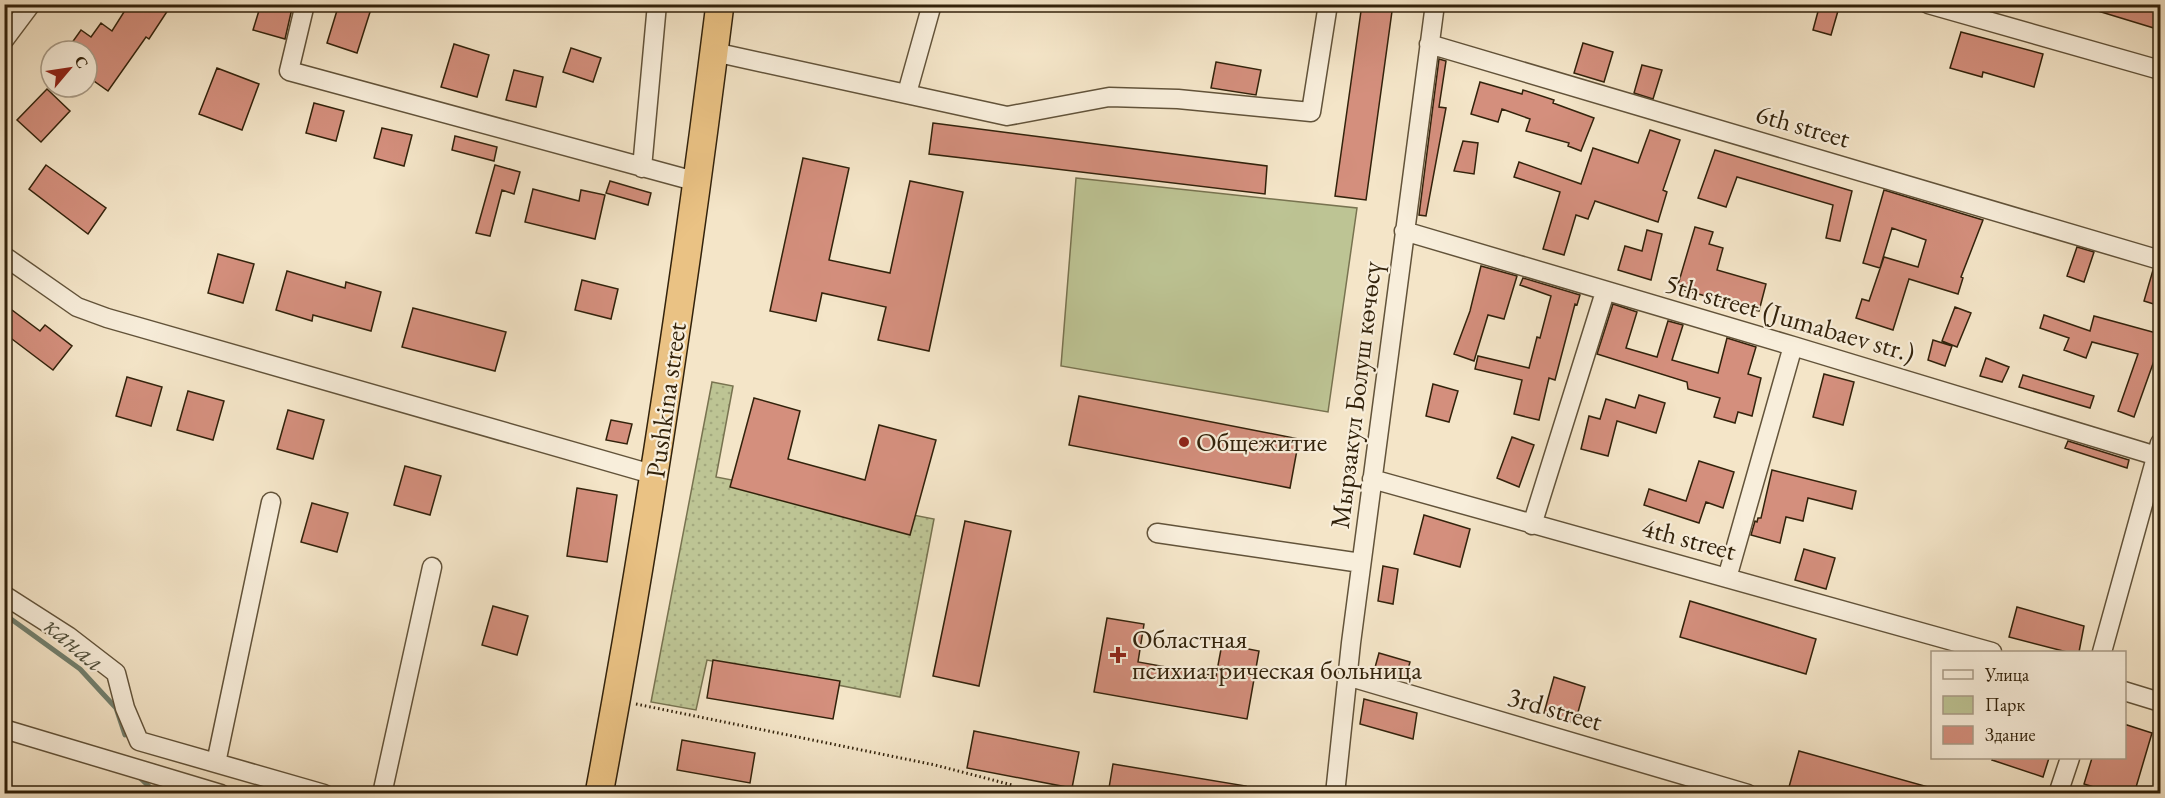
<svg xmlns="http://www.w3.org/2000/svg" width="2165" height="798" font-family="'EB Garamond',serif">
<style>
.green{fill:url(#green-dots);stroke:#787350;stroke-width:1.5}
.pitch{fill:#bdc494;stroke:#787350;stroke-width:1.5}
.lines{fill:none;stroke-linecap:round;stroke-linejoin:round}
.stream{stroke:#72806f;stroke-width:5}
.building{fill:#d48f7d;stroke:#32220b;stroke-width:1.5}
.minor-casing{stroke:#62533a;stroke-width:21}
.highway-casing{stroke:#32220b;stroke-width:30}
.path{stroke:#32220b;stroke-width:3;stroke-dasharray:1.5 3;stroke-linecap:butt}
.minor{stroke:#f8eedb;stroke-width:18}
.highway{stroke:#eac284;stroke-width:27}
.poi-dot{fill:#8f2418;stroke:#f8eedb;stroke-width:2}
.labels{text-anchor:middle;stroke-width:4.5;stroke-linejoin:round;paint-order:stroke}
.street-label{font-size:27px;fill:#32220b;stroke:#f8eedb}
.poi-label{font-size:27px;fill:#32220b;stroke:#f8eedb;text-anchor:start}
.water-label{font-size:28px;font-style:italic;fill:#52513d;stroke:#f8eedb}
</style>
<defs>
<pattern id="green-dots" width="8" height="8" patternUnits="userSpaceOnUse" patternTransform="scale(1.5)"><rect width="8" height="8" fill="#bdc494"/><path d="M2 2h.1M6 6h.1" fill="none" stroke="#a3a87e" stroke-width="1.8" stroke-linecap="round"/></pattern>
</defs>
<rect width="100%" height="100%" fill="#f4e5c8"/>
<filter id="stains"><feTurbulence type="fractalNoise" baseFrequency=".00333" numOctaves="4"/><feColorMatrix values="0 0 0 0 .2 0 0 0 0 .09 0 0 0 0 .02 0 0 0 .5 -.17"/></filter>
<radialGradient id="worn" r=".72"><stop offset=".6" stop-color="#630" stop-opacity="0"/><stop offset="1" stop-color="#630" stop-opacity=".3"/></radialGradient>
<path class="green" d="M712 382 733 386 716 477 934 519 900 697 707 660 696 710 651 702Z"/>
<path class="pitch" d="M1076 178 1357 208 1328 412 1061 366Z"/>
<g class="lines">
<path class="stream" d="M4 614 80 669 116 708 125 735
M138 776 157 794"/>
</g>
<path class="building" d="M129 4H172L149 39 146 37 108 91 87 76V51H80L71 44 81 30 91 37 101 23 112 31Z
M261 4H293L285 39 253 30Z
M339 4H357L371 9 357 53 327 43Z
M1362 4H1393L1366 200 1335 196Z
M1820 4H1840L1831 35 1813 30Z
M2089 4H2160V17L2157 29 2088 8Z
M1961 32 2043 54 2034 87 1983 72 1982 77 1950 68Z
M1583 43 1613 52 1604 82 1574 73Z
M454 44 489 55 477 97 441 87Z
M571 48 601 58 593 82 563 72Z
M1439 59 1446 61 1439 107 1446 108 1426 216 1419 215Z
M1216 62 1261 70 1256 95 1211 88Z
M1642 65 1662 70 1653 99 1634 93Z
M217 68 259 84 242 130 199 114Z
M514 70 543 77 536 107 506 100Z
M1480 82 1522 94 1523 90 1554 100 1553 103 1594 118 1581 151 1568 146 1569 143 1526 131 1530 119 1502 109 1498 122 1471 114Z
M47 89 70 111 41 142 17 120Z
M314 103 344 111 336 141 306 133Z
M933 123 1267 166 1265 194 929 154Z
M382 128 412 135 404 166 374 158Z
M1650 130 1680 140 1663 190 1667 192 1658 222 1595 201 1588 219 1576 215 1564 255 1543 249 1560 192 1514 177 1519 162 1581 184 1593 148 1638 163Z
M455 136 497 147 494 161 452 150Z
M1463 141 1478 143 1474 174 1454 171Z
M1715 150 1852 191 1840 241 1826 238 1833 205 1737 177 1726 207 1698 198Z
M803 158 849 168 829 260 890 273 910 181 963 192 929 351 878 340 886 307 822 293 816 321 770 311Z
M46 165 106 208 88 234 29 189Z
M495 165 520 172 514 194 502 190 490 236 476 233Z
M610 181 651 193 648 205 606 193Z
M533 189 579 201 581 190 605 195 595 239 525 222Z
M1884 190 1983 220 1961 277 1963 278 1958 294 1909 279 1893 330 1856 318 1862 299 1869 301 1884 257 1918 267 1926 240 1892 228 1880 268 1863 263Z
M1695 227 1713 232 1709 244 1723 248 1717 270 1766 284 1759 311 1677 288Z
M1647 230 1662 234 1651 280 1618 270 1625 246 1642 251Z
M2077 247 2094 252 2084 282 2067 276Z
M218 254 254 264 243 303 208 293Z
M1481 266 1517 276 1504 319 1488 315 1474 361 1454 354 1470 311Z
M2153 270 2160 271V306L2144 301Z
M287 271 345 288 346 282 381 292 371 331 313 315 312 321 276 310Z
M1523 278 1580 295 1577 305 1575 304 1555 380 1549 378 1539 420 1514 414 1522 380 1475 369 1478 356 1529 368 1537 337 1540 338 1551 296 1520 285Z
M582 280 618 289 611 319 575 310Z
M4 304 40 331 45 325 72 346 53 370 4 333Z
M1613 304 1637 312 1626 348 1657 357 1668 321 1683 325 1672 360 1718 373 1727 338 1756 347 1748 374 1761 378 1752 416 1738 412 1735 423 1714 417 1720 398 1688 389 1687 382 1597 354Z
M1955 307 1971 313 1957 347 1942 341Z
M413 308 506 332 495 371 402 347Z
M2044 315 2090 331 2094 316 2160 334 2155 358 2134 417 2118 411 2138 354 2092 342 2086 358 2064 350 2069 338 2040 328Z
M1933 340 1952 346 1945 366 1928 360Z
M1986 358 2009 367 2002 382 1980 376Z
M1824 374 1854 382 1843 425 1813 417Z
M2023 375 2094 396 2090 408 2019 387Z
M127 377 162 387 151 426 116 416Z
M1433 384 1458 391 1449 422 1426 416Z
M188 391 224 401 213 440 177 430Z
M1639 395 1665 403 1656 433 1617 421 1608 456 1581 449 1589 416 1600 419 1606 399 1635 408Z
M1079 396 1299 439 1290 488 1069 445Z
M754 398 800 411 788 459 865 480 879 425 936 440 910 535 730 487Z
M288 410 324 420 313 459 277 449Z
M611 420 632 424 627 444 606 440Z
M1512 437 1534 445 1519 487 1497 478Z
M2068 441 2129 460 2127 468 2065 448Z
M1699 461 1734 472 1723 508 1706 502 1699 523 1644 505 1649 489 1686 501Z
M405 466 441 476 430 515 394 505Z
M1772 470 1856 491 1852 509 1808 498 1803 521 1786 517 1780 543 1751 535 1755 521 1757 522 1758 518H1761Z
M577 488 617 495 607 562 567 556Z
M312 503 348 513 337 552 301 542Z
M1424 515 1470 529 1460 567 1414 554Z
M965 521 1011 531 979 686 933 676Z
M1804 549 1835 558 1826 589 1795 580Z
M1383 566 1398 569 1393 604 1378 601Z
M1690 601 1816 639 1806 674 1680 637Z
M493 606 528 616 517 655 482 645Z
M2017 607 2084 626 2079 652H2067L2009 637Z
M1107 618 1144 624 1138 662 1216 676 1222 644 1259 651 1247 719 1094 692Z
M1379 653 1410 662 1405 680 1374 671Z
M713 660 840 681 833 719 707 698Z
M1554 677 1585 687 1575 723 1544 713Z
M1364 699 1417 713 1413 739 1360 724Z
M2124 724 2152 733 2134 794H2116L2084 784 2092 758H2124Z
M974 731 1079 752 1072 788 967 768Z
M682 740 755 753 750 783 677 770Z
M1799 751 1939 790V794H1811L1789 787Z
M1993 758H2049L2043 777 1992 760Z
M1113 764 1246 786 1245 794H1108Z"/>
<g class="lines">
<g class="minor-casing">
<path id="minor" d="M305 4 289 71 698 182
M1928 4 2160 70
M4 40 31 4
M1429 44 2160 260
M714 52 1007 116 1109 97 1178 99 1311 112 1328 4
M907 93 932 4
M642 168 657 4
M1404 231 1793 346 2160 457
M4 256 77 307 107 318 655 475
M1372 479 1992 652
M1532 525 1605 292
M1157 533 1361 563
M1727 578 1793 346
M4 595 68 636 116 673 125 708 139 741 324 794
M2102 652 2160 443
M1347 676 1748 794
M2124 691 2160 702
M4 729 221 794
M216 763 271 502
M382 794 432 567
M1335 794 1351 643 1435 4
M2058 794 2070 758"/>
</g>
<g class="highway-casing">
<path id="highway" d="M599 794C648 532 687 269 720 4"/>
</g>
<path class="path" d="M636 704 935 765 1012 785 1009 794"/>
<use href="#minor" class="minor"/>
<use href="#highway" class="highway"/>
</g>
<g class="poi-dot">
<circle cx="1184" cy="442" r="6"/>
<path d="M1115 646h6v6h6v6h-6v6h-6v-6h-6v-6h6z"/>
</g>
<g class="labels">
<g class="street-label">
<text transform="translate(1803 126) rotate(16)" y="9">6th street</text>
<text transform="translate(1790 318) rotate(16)" y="9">5th street (Jumabaev str.)</text>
<text transform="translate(1356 395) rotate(-83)" y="9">Мырзакул Болуш көчөсү</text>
<text transform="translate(666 400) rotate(-82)" y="9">Pushkina street</text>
<text transform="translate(1689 539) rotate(15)" y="9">4th street</text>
<text transform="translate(1555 709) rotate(16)" y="9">3rd street</text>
</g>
<g class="poi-label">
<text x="1196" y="451">Общежитие</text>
<text x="1132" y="648">Областная<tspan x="1132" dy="31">психиатрическая больница</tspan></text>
</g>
<g class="water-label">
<text transform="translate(75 643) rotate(40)" y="10">канал</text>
</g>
</g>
<rect width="2165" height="798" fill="none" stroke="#f4e5c8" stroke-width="24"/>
<rect x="6" y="6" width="2153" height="786" fill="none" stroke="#32220b" stroke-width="3"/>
<rect x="12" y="12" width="2141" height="774" fill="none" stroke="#32220b" stroke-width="1.5"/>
<rect x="1931" y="651" width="195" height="108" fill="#f8eedb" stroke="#a99c88" stroke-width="1.5"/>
<rect x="1943" y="670" width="30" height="9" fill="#f8eedb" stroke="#a99c88" stroke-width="1.5"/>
<text x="1985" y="681" font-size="18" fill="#32220b">Улица</text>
<rect x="1943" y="696" width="30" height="18" fill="#bdc494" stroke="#a99c88" stroke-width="1.5"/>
<text x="1985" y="711" font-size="18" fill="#32220b">Парк</text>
<rect x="1943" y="726" width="30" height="18" fill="#d48f7d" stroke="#a99c88" stroke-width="1.5"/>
<text x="1985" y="741" font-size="18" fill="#32220b">Здание</text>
<g transform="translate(69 69) rotate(61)"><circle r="28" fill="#f8eedb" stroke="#a99c88" stroke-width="1.5"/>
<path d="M0-4.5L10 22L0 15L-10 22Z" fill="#8f2418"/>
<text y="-9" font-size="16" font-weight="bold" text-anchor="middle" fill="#32220b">С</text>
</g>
<rect width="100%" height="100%" filter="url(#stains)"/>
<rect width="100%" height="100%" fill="url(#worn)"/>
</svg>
